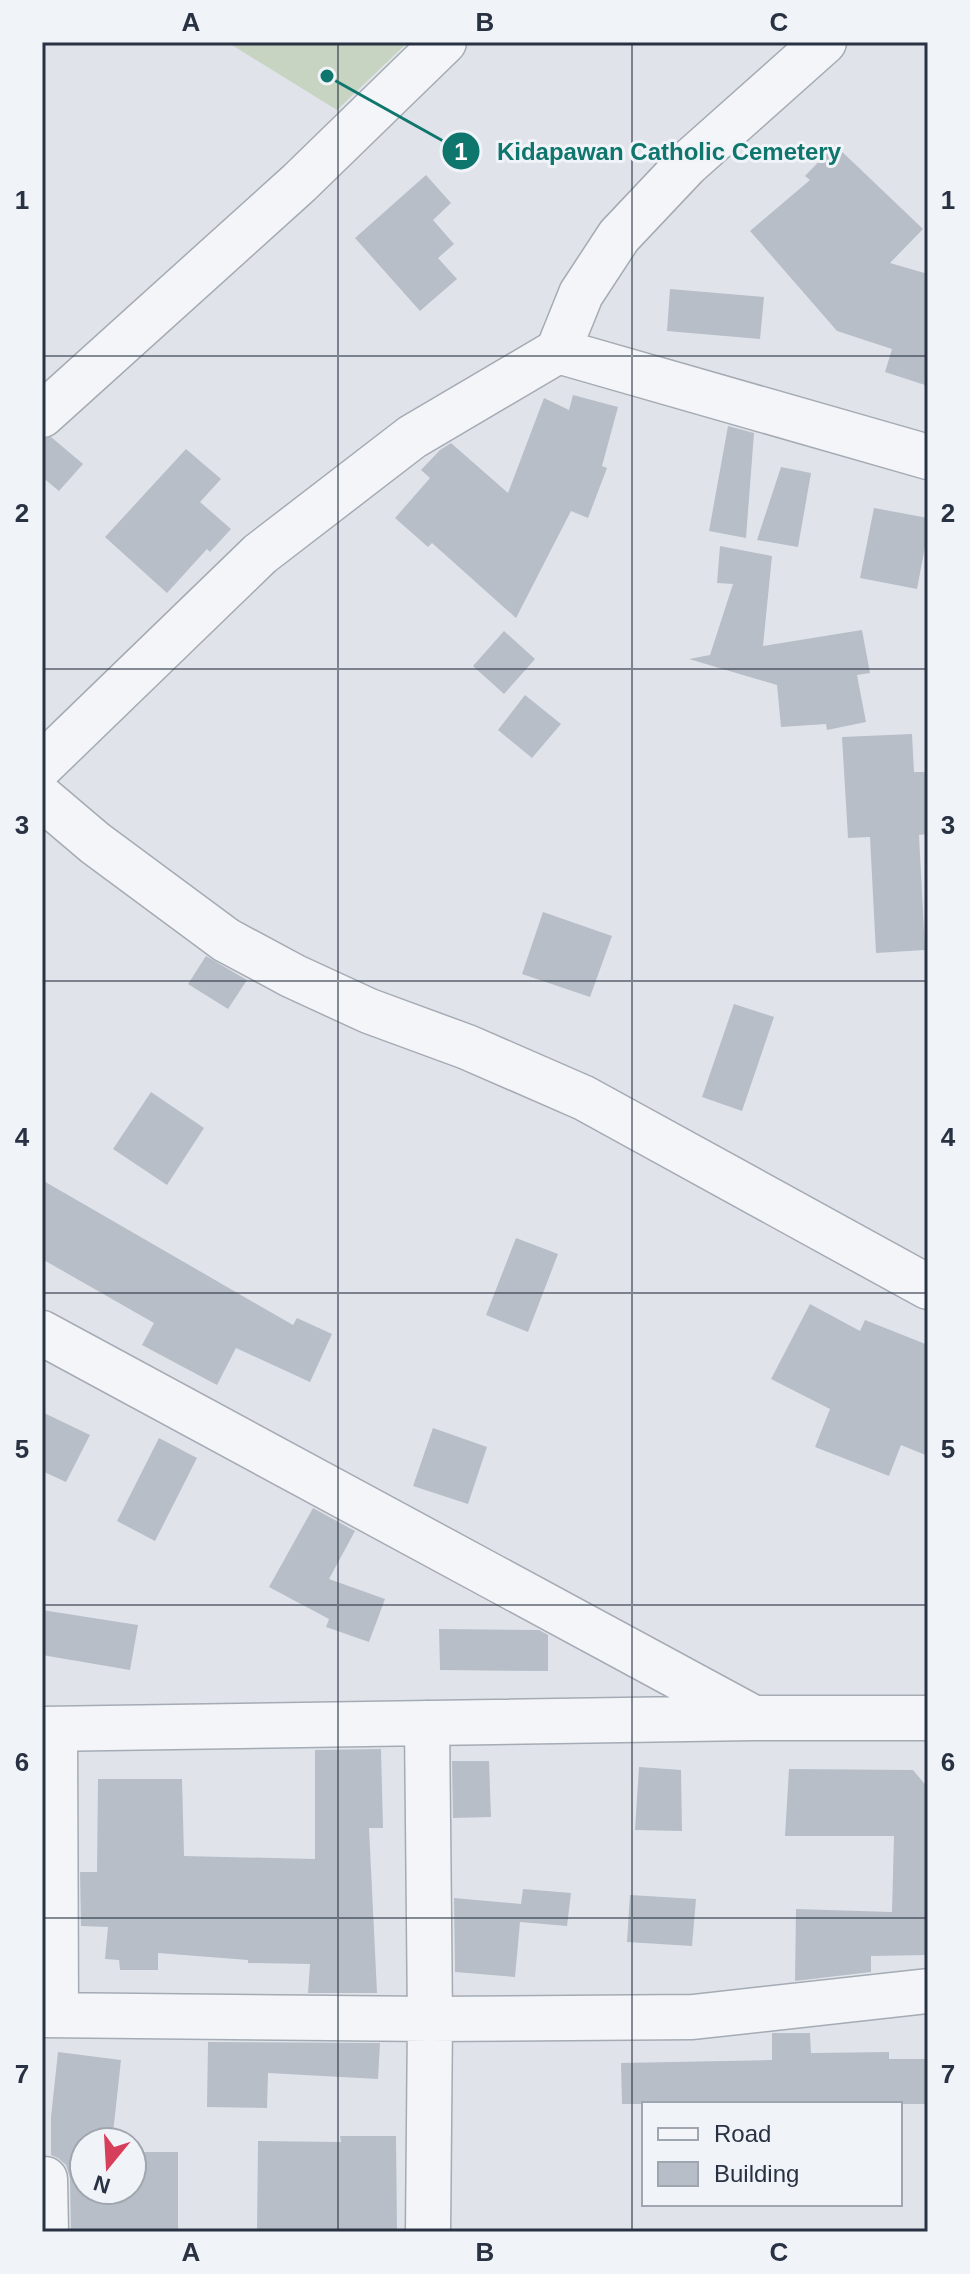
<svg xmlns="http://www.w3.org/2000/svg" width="970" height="2274" font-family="Arial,sans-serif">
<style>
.green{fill:#c6d4c1}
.building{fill:#b7bec7}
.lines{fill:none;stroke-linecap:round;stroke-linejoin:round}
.minor-casing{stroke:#a5abb4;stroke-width:47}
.minor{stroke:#f3f5f8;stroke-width:44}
.grid{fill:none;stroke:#283242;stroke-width:2;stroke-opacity:0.55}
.leader{fill:none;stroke:#0f766e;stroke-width:3}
.callout-dot{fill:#0f766e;stroke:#f0f3f7;stroke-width:3}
.mark-label{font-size:24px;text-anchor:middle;font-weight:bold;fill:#fff}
.callout-label{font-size:24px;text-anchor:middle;font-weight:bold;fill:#0f766e;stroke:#f0f3f7;stroke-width:6;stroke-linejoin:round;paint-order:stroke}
.neatline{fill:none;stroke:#283242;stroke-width:3}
.grid-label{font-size:26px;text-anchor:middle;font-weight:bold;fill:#283242}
</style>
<rect width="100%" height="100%" fill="#e0e4ea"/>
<path class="green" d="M227 42H408L337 110Z"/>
<path class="building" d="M835 145 923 229 890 263 928 274V386L885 372 892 349 837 331 750 231 810 180 805 176Z
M426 175 451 203 433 220 454 244 438 258 457 279 420 311 355 238Z
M670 289 764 297 760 339 667 331Z
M573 395 618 407 602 466 607 468 588 518 571 511 516 618 432 543 428 547 395 518 430 478 421 470 440 450 451 443 508 493 544 398 569 410Z
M728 426 754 433 746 538 709 531Z
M51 437 83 464 59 491 42 477V439Z
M186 449 221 479 200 502 231 529 210 552 207 549 167 593 105 537Z
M781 467 811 473 798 547 757 540Z
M874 508 928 518V531L917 589 860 578Z
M720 546 772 556 763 646 862 630 870 673 857 675 866 722 827 730 826 724 781 727 777 685 689 659 710 655 733 584 717 583Z
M504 631 535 659 504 694 473 666Z
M525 695 561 724 532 758 498 730Z
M912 734 914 772H928V834L919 835 925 950 876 953 870 837 848 838 842 737Z
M543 912 612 936 590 997 522 974Z
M206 956 247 980 228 1009 188 984Z
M734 1004 774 1017 742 1111 702 1097Z
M151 1092 204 1128 167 1185 113 1149Z
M42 1180 293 1325 297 1318 332 1334 310 1382 236 1348 217 1385 142 1345 154 1323 42 1259Z
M516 1238 558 1254 528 1332 486 1315Z
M810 1304 860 1331 865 1320 928 1345V1456L901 1445 889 1476 815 1447 830 1409 771 1379Z
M42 1412 90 1435 66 1482 42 1471Z
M433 1428 487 1447 468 1504 413 1486Z
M159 1438 197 1458 155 1541 117 1521Z
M313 1508 355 1531 329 1579 385 1599 369 1642 326 1627 329 1619 269 1587Z
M42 1610 138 1625 130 1670 42 1655Z
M439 1629 539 1630 548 1635V1671L440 1670Z
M381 1749 383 1828H369L377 1993H308L310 1964 248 1963V1960L158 1953V1970H120L119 1960 105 1959 108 1927 81 1926 80 1872H97L98 1779H182L184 1856 315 1859V1750Z
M452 1761H489L491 1817 453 1818Z
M639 1767 681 1770 682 1831 635 1830Z
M789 1769 913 1770 928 1788V1955L871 1956V1972L795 1981 796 1909 892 1912 894 1836H785Z
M523 1889 571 1893 567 1926 520 1922 515 1977 455 1972 454 1898 521 1904Z
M630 1895 696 1899 692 1946 627 1942Z
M772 2033H810L811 2053 889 2052V2059H928V2104H622L621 2063 772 2060Z
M208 2042 380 2043 378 2079 268 2073 267 2108 207 2107Z
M58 2052 121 2060 112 2142H84V2190H132V2152H178V2232H71L70 2178 66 2165 58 2158 51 2155V2117Z
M340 2136H396L397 2232H257L258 2141 341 2142Z"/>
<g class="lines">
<g class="minor-casing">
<path id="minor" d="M558 351 581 294 619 236 687 164 824 42
M42 415 299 183 444 42
M42 765 260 554 412 437 558 351 928 457
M42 798 95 843 226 940 293 976 369 1011 467 1047 584 1098 928 1287
M42 1333 752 1717
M427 1723 430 2019 428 2232
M42 1729 754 1718H928
M55 1729 56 2015
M42 2015 430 2019 693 2017 928 1991
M45 2179 46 2232"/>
</g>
<use href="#minor" class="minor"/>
</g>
<path class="grid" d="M338 42V2232M632 42V2232M42 356H928M42 669H928M42 981H928M42 1293H928M42 1605H928M42 1918H928"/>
<path class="leader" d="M327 76L461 151"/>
<g class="callout-dot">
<circle cx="327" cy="76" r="8"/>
<circle cx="461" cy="151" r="20"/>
</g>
<g class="mark-label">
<text x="461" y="160">1</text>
</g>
<g class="callout-label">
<text x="669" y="160">Kidapawan Catholic Cemetery</text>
</g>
<rect width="970" height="2274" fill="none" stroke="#f0f3f7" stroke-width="88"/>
<rect x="642" y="2102" width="260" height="104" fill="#f0f3f7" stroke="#a0a6af" stroke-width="2"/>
<rect x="658" y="2128" width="40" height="12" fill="#f3f5f8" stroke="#a0a6af" stroke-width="2"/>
<text x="714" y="2142" font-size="24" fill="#283242">Road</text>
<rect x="658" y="2162" width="40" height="24" fill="#b7bec7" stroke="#a0a6af" stroke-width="2"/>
<text x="714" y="2182" font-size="24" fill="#283242">Building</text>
<g transform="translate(108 2166) rotate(198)"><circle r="38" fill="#f0f3f7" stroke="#a0a6af" stroke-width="2"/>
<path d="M0-6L14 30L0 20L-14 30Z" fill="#d63e5b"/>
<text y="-12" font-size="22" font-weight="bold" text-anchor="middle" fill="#283242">N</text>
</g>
<rect x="44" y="44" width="882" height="2186" class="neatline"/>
<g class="grid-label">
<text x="191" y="31">A</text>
<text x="485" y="31">B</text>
<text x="779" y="31">C</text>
<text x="22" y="209">1</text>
<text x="948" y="209">1</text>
<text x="22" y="522">2</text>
<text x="948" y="522">2</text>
<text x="22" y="834">3</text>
<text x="948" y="834">3</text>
<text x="22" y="1146">4</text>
<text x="948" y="1146">4</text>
<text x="22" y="1458">5</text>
<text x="948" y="1458">5</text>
<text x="22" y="1771">6</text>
<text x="948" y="1771">6</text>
<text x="22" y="2083">7</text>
<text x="948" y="2083">7</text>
<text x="191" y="2261">A</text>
<text x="485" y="2261">B</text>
<text x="779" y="2261">C</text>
</g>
</svg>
